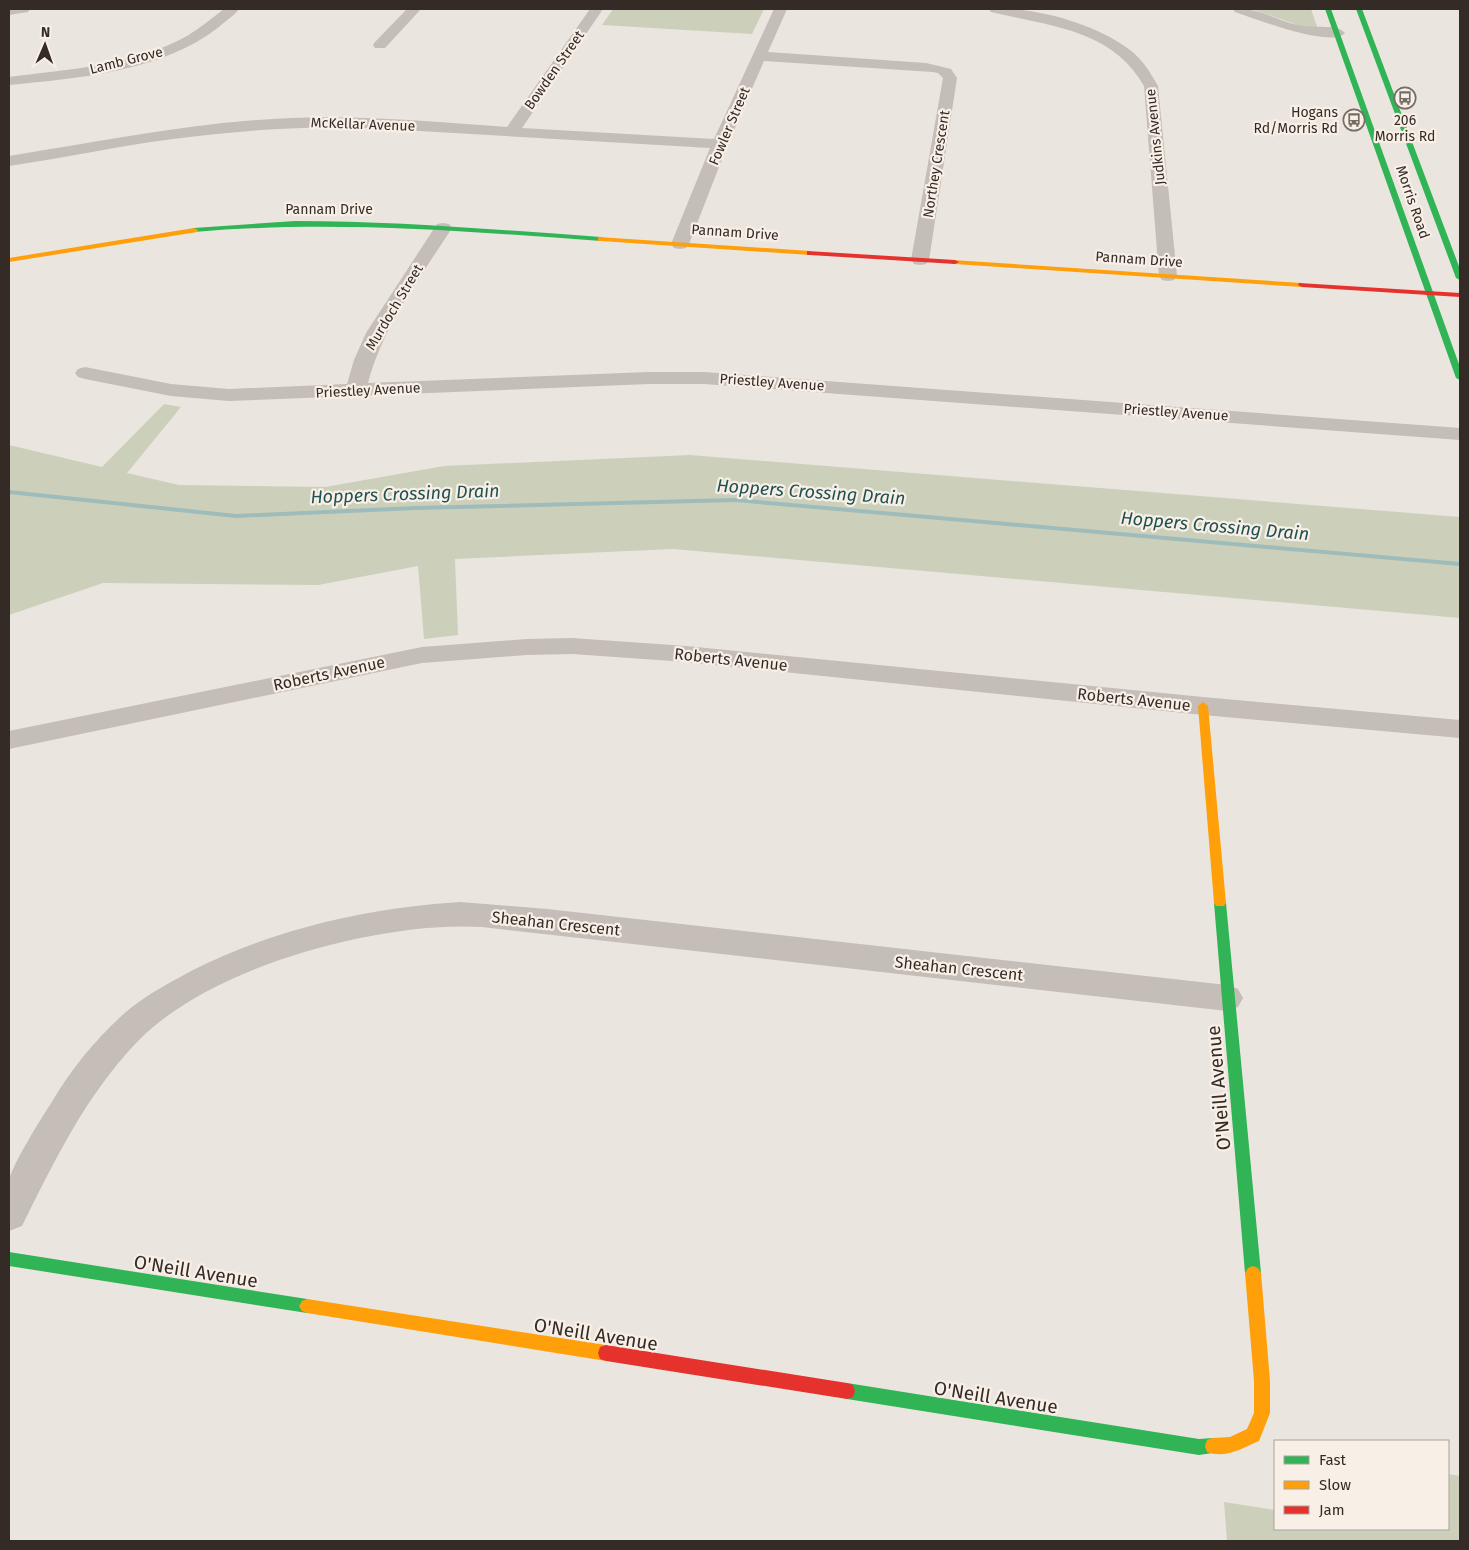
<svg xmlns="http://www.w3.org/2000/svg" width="1469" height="1550" font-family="'Fira Sans',sans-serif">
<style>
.green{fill:#ccd0ba}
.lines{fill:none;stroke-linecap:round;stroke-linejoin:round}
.stream{fill:#9dbcbb;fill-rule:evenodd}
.street{fill:#c4bdb8;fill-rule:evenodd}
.fast{fill:#30b455;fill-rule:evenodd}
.slow{fill:#ff9f0a;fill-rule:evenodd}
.jam{fill:#e5322d;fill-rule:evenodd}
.labels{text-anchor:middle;stroke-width:4.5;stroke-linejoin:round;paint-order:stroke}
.far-street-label{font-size:14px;fill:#342b27;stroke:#f8efe6}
.far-poi-label{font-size:14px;fill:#342b27;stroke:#f8efe6;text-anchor:end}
.street-label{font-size:16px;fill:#342b27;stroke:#f8efe6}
.water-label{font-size:18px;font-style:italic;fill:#1f5152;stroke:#f8efe6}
.near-street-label{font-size:19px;fill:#342b27;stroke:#f8efe6}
</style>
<rect width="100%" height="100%" fill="#ebe5df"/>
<path class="green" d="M613 9H764L752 34 602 25Z
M1252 9H1311L1318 29H1309Z
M164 404 181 407 127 473 179 485 325 487 444 466 690 455 1460 517V618L673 549 455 559 458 635 424 639 418 566 318 585 103 583 9 615V445L102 467Z
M1448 1474 1460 1476V1541H1227L1224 1502 1275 1510V1529H1448Z"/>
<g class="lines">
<path class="stream" d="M9 490 236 514 416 506 735 498 1460 562V566L735 502 416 510 236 518 9 494Z"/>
<path class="street" d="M9 9H30L28 12 9 15Z
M224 9H239C234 16 225 21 219 27 161 72 79 78 9 85V77C69 69 133 66 187 36 200 28 212 18 224 9Z
M407 9H421L385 48H375L373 45 375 42Z
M590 9H603L522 128 714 139 774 9H787L768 52 926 63 951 69 957 78 929 260 926 264 920 265 914 264 911 260 943 78 938 73 933 72 764 61 728 144 689 244 686 248 680 249 674 248 671 244 710 148 351 127C291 127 232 131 173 139 118 146 64 158 9 166V156C103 141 196 122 291 118 363 115 435 122 507 127Z
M989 9C1033 6 1095 23 1130 50 1143 60 1150 72 1158 86L1177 276 1174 280 1168 281 1162 280 1159 276 1144 86C1112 29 1048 26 991 12Z
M1233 9C1262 7 1278 23 1304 26 1315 28 1338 24 1345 33 1332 49 1253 18 1235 12Z
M443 223 449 224 452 228C420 278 383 326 368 383L649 372H704L1460 428V440L704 384H649L229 401 171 396 85 379 78 377 75 373 78 369 85 367 171 384 229 389 347 384 354 360 366 333 437 224Z
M572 638 686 646 1203 697 1460 720V738L1203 715 686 662 572 654 526 655 422 663 9 749V731L422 647 526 639Z
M460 902 547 909 1227 985 1238 989 1243 998 1238 1007 1227 1011 482 927C380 921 211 966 138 1041 86 1095 55 1160 22 1226L9 1231C9 1214 7 1197 9 1181 10 1169 41 1118 50 1105 71 1069 100 1033 132 1007 150 993 171 982 191 971 274 929 367 908 460 902Z"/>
<path class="fast" d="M1325 9H1331L1460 367V380L1456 378Z
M1356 9H1362L1460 269V280L1456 278Z
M295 221C398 221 499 230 601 237L605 239 601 241C463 231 332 220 194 232L190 230 194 228Z
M1220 898 1224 900 1226 903 1261 1273 1258 1278 1253 1280 1248 1278 1245 1273 1214 903 1216 900Z
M9 1252 307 1299 312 1301 315 1306 312 1311 307 1313 9 1266Z
M847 1383 1199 1439 1213 1438 1219 1440 1221 1446 1219 1452 1199 1455 847 1399 841 1397 839 1391 841 1385Z"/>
<path class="slow" d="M194 228 198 230 197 232 9 262V258Z
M598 237 810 251 814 253 810 255 601 241H598Z
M952 260 1302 283 1306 285 1302 287 955 264H952Z
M1203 702 1208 706 1226 903 1224 906H1216L1214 903 1198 706Z
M1253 1266 1258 1268 1261 1273 1270 1381V1413L1259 1441C1243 1448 1225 1459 1207 1452L1205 1446 1207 1440 1213 1438 1230 1437 1247 1429 1254 1413V1381L1245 1273 1248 1268Z
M307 1299 606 1345 612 1347 614 1353 612 1359 606 1361 307 1313 302 1311 299 1306 302 1301Z"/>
<path class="jam" d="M807 251 955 260 959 262 955 264 810 255H807Z
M1299 283 1460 293V297L1302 287 1298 285Z
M606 1345 847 1383 853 1385 855 1391 853 1397 847 1399 606 1361 600 1359 598 1353 600 1347Z"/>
</g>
<defs>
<g id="bus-ring" transform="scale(1.125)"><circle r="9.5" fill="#f8efe6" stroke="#746c67" stroke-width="1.5"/><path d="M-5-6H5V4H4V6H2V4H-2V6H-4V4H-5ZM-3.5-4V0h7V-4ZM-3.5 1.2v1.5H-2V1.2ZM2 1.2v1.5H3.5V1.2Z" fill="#746c67"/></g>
</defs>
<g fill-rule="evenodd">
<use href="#bus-ring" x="1405" y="98"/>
<use href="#bus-ring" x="1354" y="120"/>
</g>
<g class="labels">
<g class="far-street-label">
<text transform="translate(126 60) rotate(-14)" y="5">Lamb Grove</text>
<text transform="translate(554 70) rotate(-55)" y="5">Bowden Street</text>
<text transform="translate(363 124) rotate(2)" y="5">McKellar Avenue</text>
<text transform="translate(729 126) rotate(-67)" y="5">Fowler Street</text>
<text transform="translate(1155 137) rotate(-96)" y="5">Judkins Avenue</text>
<text transform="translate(936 164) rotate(-81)" y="5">Northey Crescent</text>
<text transform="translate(1413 202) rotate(71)" y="5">Morris Road</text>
<text x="329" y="214">Pannam Drive</text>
<text transform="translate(735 232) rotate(4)" y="5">Pannam Drive</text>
<text transform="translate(1139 259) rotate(4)" y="5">Pannam Drive</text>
<text transform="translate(394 307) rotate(-59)" y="5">Murdoch Street</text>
<text transform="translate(772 382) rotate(4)" y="5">Priestley Avenue</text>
<text transform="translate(368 390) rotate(-3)" y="5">Priestley Avenue</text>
<text transform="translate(1176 412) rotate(4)" y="5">Priestley Avenue</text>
</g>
<g class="far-poi-label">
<text x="1338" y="117">Hogans<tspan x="1338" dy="16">Rd/Morris Rd</tspan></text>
<text x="1405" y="125" text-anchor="middle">206<tspan x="1405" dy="16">Morris Rd</tspan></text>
</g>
<g class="street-label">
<text transform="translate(731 659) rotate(6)" y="6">Roberts Avenue</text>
<text transform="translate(329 673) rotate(-12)" y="6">Roberts Avenue</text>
<text transform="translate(1134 699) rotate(6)" y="6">Roberts Avenue</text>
<text transform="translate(556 923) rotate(6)" y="6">Sheahan Crescent</text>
<text transform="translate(959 968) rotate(6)" y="6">Sheahan Crescent</text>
</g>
<g class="water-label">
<text transform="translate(811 492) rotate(4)" y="6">Hoppers Crossing Drain</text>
<text transform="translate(405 494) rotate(-2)" y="6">Hoppers Crossing Drain</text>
<text transform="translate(1215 526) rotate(5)" y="6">Hoppers Crossing Drain</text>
</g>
<g class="near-street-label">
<text transform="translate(1218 1088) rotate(-95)" y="7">O'Neill Avenue</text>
<text transform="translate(196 1271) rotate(9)" y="7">O'Neill Avenue</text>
<text transform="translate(596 1334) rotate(9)" y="7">O'Neill Avenue</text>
<text transform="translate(996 1397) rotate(9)" y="7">O'Neill Avenue</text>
</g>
</g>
<rect width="1469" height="1550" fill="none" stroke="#342b27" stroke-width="20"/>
<rect x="1274" y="1440" width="175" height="90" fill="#f8efe6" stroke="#aaa19a"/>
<rect x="1284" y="1456" width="25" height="8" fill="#30b455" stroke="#aaa19a"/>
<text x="1319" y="1465" font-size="15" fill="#342b27">Fast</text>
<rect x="1284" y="1481" width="25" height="8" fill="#ff9f0a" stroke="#aaa19a"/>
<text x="1319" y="1490" font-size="15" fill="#342b27">Slow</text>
<rect x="1284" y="1506" width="25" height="8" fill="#e5322d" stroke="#aaa19a"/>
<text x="1319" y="1515" font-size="15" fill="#342b27">Jam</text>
<g transform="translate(45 45) rotate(2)" stroke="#f8efe6" stroke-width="4" paint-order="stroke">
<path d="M0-4L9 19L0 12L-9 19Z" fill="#342b27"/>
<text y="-8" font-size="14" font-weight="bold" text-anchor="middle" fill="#342b27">N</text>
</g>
</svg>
